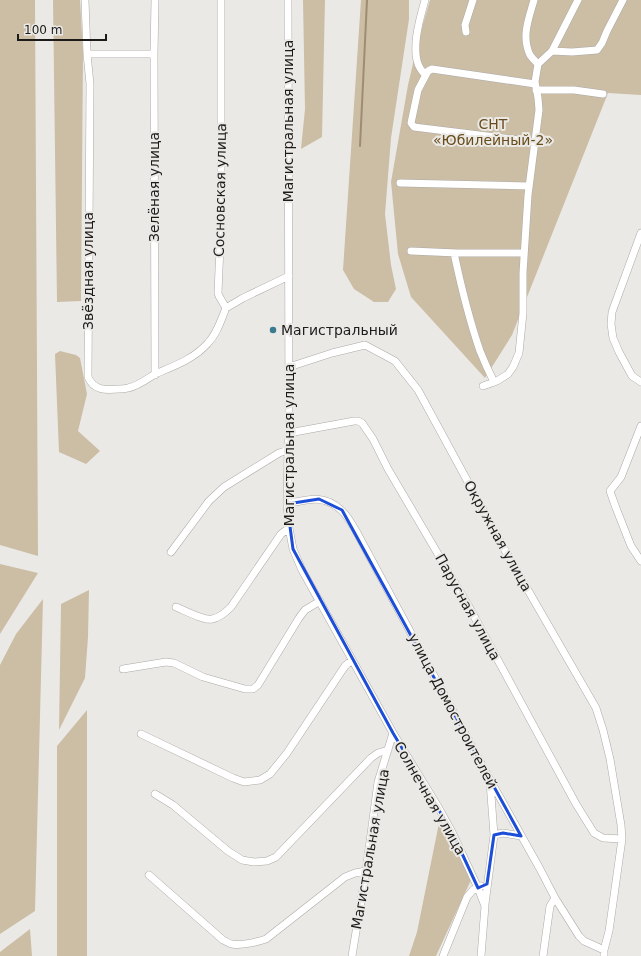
<svg xmlns="http://www.w3.org/2000/svg" width="641" height="956" font-family="'DejaVu Sans',sans-serif">
<style>
.green{fill:#ccbda5}
.lines{fill:none;stroke-linecap:round;stroke-linejoin:round}
.stream{stroke:#9f8d71;stroke-width:2}
.street-casing{stroke:#acaaa7;stroke-width:8}
.street{stroke:#fff;stroke-width:7}
.marked{fill:none;stroke:#1d4ed8;stroke-width:3;stroke-linejoin:round}
.poi-dot{fill:#3c7a90;stroke:#ebe9e6;stroke-width:1.5}
.labels{text-anchor:middle;stroke-width:4;stroke-linejoin:round;paint-order:stroke}
.street-label{font-size:14px;fill:#1c1b1a;stroke:#ebe9e6}
.park-label{font-size:14px;fill:#674b19;stroke:#ebe9e6}
.poi-label{font-size:14px;fill:#1c1b1a;stroke:#ebe9e6;text-anchor:start}
</style>
<rect width="100%" height="100%" fill="#ebe9e6"/>
<path class="green" d="M0 0H35L38 556 0 545Z
M53 0H80L83 52 81 301 57 302Z
M303 0H325L322 137 301 149 305 109Z
M361 0H409V19L391 138 385 214 391 265 396 289 388 302H374L354 289 343 270Z
M430 0H641V95L608 93 512 335 485 378 411 297 398 254 391 182 408 85 420 34Z
M60 351 76 355 80 358 87 394 78 431 100 451 86 464 59 452 55 354Z
M0 564 38 573 0 634Z
M89 590 88 637 85 678 59 730 61 604Z
M43 599 35 911 0 934V665L16 634Z
M87 710V956H57V746Z
M440 818 471 880 436 956H409L417 932Z
M30 929 32 956H0V952Z"/>
<g class="lines">
<path class="stream" d="M360 146 367 0"/>
<g class="street-casing">
<path id="street" d="M85 0 87 54
M221 0V222L218 293 219 296 226 308 243 298 289 276
M288 0 289 433 288 450 287 504 289 528 293 549 302 570 393 733 378 782 366 871 352 956
M425 0C420 18 410 51 420 68 421 70 424 73 425 75
M534 0C529 18 521 36 530 55 532 58 535 61 538 64
M466 32 465 25 473 0
M552 51 572 52 597 50 602 43 607 31 623 0
M154 54H87L90 84 88 377C94 391 106 390 119 389 122 389 125 389 128 388 138 386 147 379 155 374 174 366 194 359 208 343 217 334 221 320 226 308
M536 90H574L603 94
M535 142 414 127 411 123 418 90 428 71 432 69 535 84
M400 183 529 186
M641 233 612 312 611 324 613 338 619 352 632 376 641 382
M411 251 457 253H524
M454 253C461 286 469 319 480 351 484 361 489 372 494 382
M289 367 332 353 365 345 395 361 418 390 506 552 596 708 603 730 610 759 621 825 622 839 609 931 604 950V956
M155 375 154 54 155 0
M483 386 497 381 508 374 513 367 519 353 523 313V273L528 195 539 110 538 98 535 82 538 64 552 51 578 0
M641 426 621 477 610 491 611 494 616 508 631 546 641 561
M289 433 354 421H358L362 423 373 439 388 469 468 605 576 804 594 833 603 838 622 839
M287 504C308 499 324 494 341 510 347 515 352 524 356 531L489 778 540 869 555 898 579 936 584 941 604 950
M171 552 209 501 224 487 279 453 288 450
M176 607C184 610 204 621 212 619 219 618 226 612 231 607L281 534 289 528
M123 669 166 662 174 663 203 677 245 689H253L258 685 299 618 305 610 320 601
M393 733 437 805 452 832 478 888 485 906 481 956
M141 734 233 778 244 782 260 780 270 774 287 753 345 666 352 660
M155 794 173 805 228 851 242 860 254 862 267 861 276 857 371 758 378 753 388 750
M494 835 503 833 521 836
M149 875 223 940C226 941 229 944 232 944 242 946 257 942 266 939L345 877 355 873 366 871
M485 904 494 835 490 782
M443 956 467 897 473 890 481 886
M543 956 550 906 555 898"/>
</g>
<use href="#street" class="street"/>
</g>
<path class="marked" d="M319 499 342 510 521 836 503 833 494 835 487 884 478 888 452 832 393 733 293 549 287 504Z"/>
<circle class="poi-dot" cx="273" cy="330" r="4"/>
<g class="labels">
<g class="street-label">
<text transform="translate(288 121) rotate(-90)" y="5">Магистральная улица</text>
<text transform="translate(154 187) rotate(-90)" y="5">Зелёная улица</text>
<text transform="translate(220 190) rotate(-89)" y="5">Сосновская улица</text>
<text transform="translate(88 271) rotate(-90)" y="5">Звёздная улица</text>
<text transform="translate(289 445) rotate(-90)" y="5">Магистральная улица</text>
<text transform="translate(498 536) rotate(61)" y="5">Окружная улица</text>
<text transform="translate(468 607) rotate(61)" y="5">Парусная улица</text>
<text transform="translate(453 711) rotate(62)" y="5">улица Домостроителей</text>
<text transform="translate(430 798) rotate(60)" y="5">Солнечная улица</text>
<text transform="translate(370 849) rotate(-80)" y="5">Магистральная улица</text>
</g>
<g class="park-label">
<text x="493" y="129">СНТ<tspan x="493" dy="16">«Юбилейный-2»</tspan></text>
</g>
<g class="poi-label">
<text x="281" y="335">Магистральный</text>
</g>
</g>
<path d="M18 34v6h88v-6" fill="none" stroke="#1c1b1a" stroke-width="2"/>
<text x="24" y="34" font-size="12" fill="#1c1b1a" stroke="#ebe9e6" stroke-width="3" paint-order="stroke">100 m</text>
</svg>
